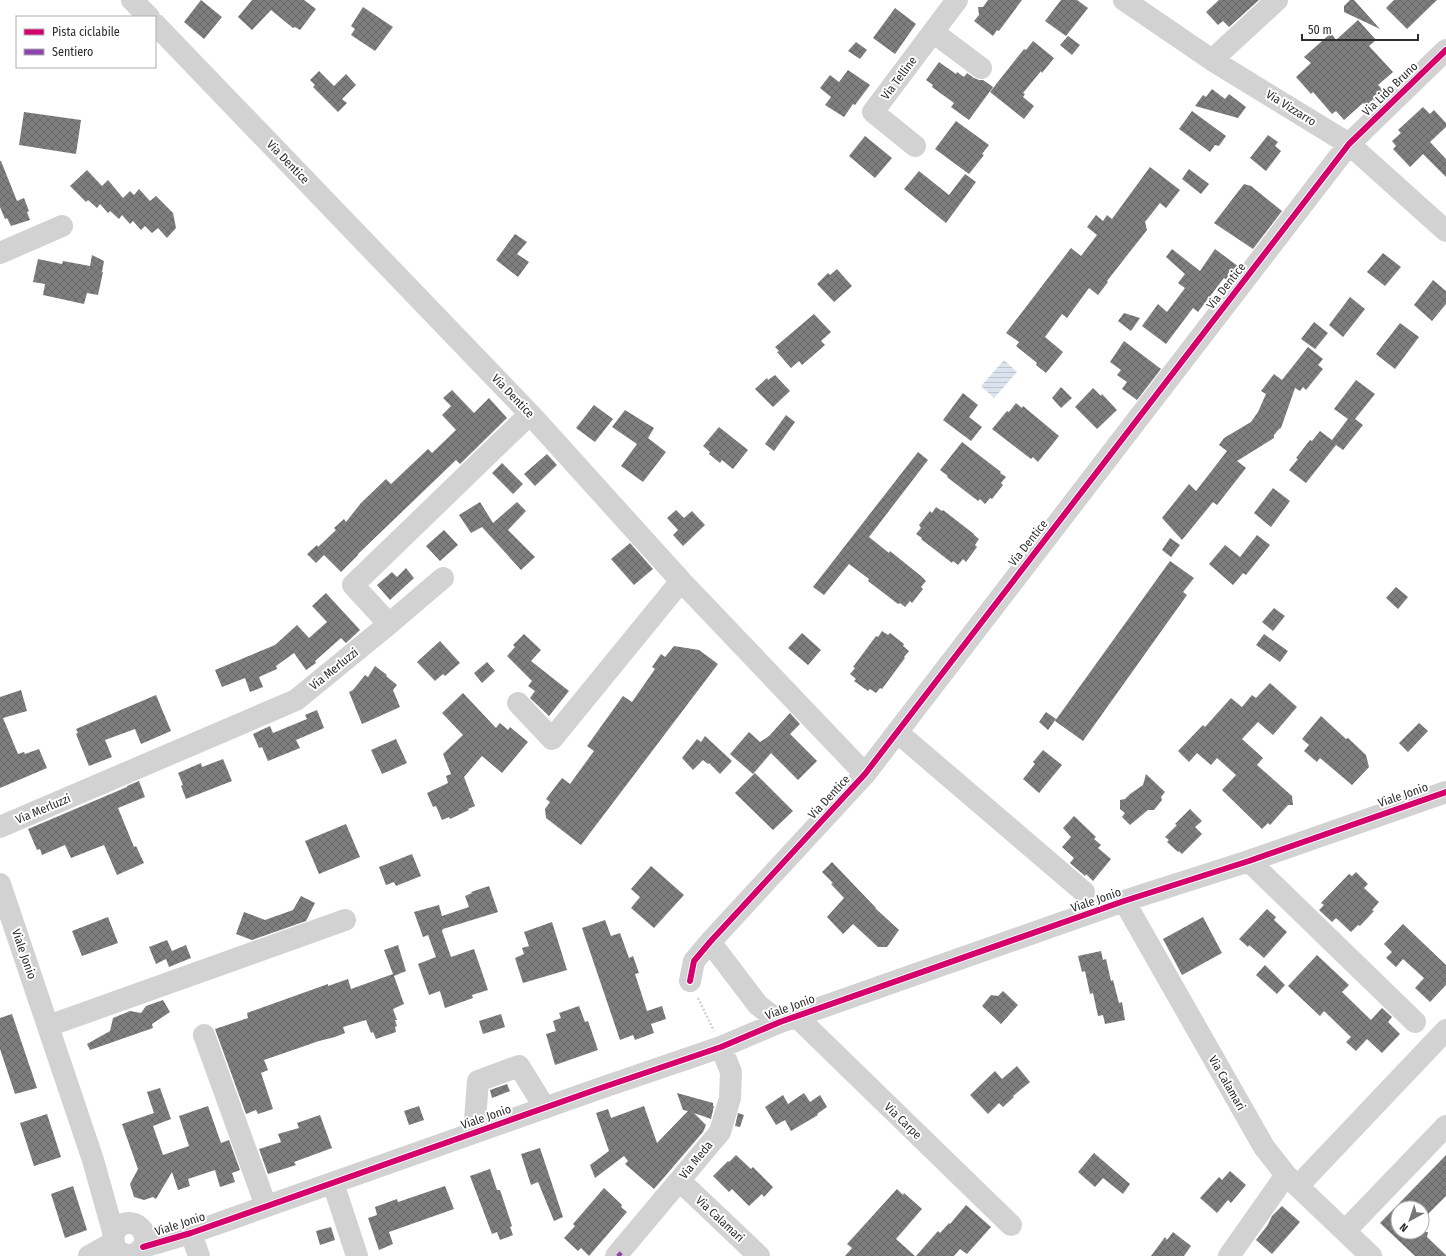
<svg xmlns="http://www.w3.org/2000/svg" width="1446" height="1256" font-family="'Fira Sans Condensed',sans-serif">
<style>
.water{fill:url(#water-rules)}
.building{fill:url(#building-cross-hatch)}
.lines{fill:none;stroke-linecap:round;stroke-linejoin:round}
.path{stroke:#d2d2d2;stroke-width:2.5;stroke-dasharray:2 2;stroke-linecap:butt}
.minor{stroke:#d2d2d2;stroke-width:22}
.quiet{stroke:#8e44ad;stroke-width:5;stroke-dasharray:10 5;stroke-linecap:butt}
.cycleway-casing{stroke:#fff;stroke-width:8}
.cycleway{stroke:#d6006c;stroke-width:6}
.labels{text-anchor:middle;stroke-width:4;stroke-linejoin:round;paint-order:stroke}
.street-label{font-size:12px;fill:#2d2d2d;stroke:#fff}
</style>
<defs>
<pattern id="water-rules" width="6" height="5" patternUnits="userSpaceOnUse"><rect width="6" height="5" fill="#dbe4ee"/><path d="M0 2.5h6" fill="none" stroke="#bcc4cc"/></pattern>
<pattern id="building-cross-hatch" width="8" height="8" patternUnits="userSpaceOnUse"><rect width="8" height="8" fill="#7e7e7e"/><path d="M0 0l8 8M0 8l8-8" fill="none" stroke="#686868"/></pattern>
</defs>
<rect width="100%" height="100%" fill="#fff"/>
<path class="water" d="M1004 360 1017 372 994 398 981 386Z"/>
<path class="building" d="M201 0 222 17 204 39 184 22Z
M252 0H304L316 9 300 30 295 27 293 28 271 10 252 30 238 17Z
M988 0H1022L999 31 997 30 993 36 974 21 979 15 978 7H983Z
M1061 0H1077L1088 8 1066 36 1045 21Z
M1219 0H1259L1229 27 1223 21 1218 25 1206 12Z
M1350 0H1354L1380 29 1344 12V6Z
M1394 0H1437L1407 29 1386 8Z
M363 7 393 27 375 51 351 35 355 29 351 26Z
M895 8 916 24 895 54 873 38Z
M1358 20 1376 40 1369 46 1393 72 1378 85 1384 91 1374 101 1373 99 1366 106 1363 103 1344 120 1336 111 1332 114 1313 92 1311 94 1296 77 1311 63 1304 57 1331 33 1336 40Z
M1068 36 1080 45 1072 55 1060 45Z
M1033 41 1054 58 1042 73 1041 71 1023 93 1025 94 1023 97 1034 106 1024 119 990 92 1024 49 1026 50Z
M856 42 867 50 860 59 848 51Z
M939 62 956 74 957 72 964 77 967 73 974 78 979 80H983L993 87 969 120 951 107 954 103 932 87 933 85 926 80Z
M848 70 870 85 855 105 853 104 844 117 825 105 831 97 820 88 830 75 839 82Z
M319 71 334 86 346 74 356 85 342 99 347 103 338 112 313 87 315 85 310 80Z
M1212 89 1225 99 1229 94 1246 107 1238 118 1195 106 1203 95 1206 97Z
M1423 107 1430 114 1434 110 1446 123V127L1430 142 1446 159V177L1423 154 1410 167 1393 149 1396 146 1392 141 1401 133 1398 130Z
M1192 111 1226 136 1219 146 1215 145 1210 152 1179 129Z
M24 112 81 120 76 154 19 145Z
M956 121 989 145 982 154 984 155 969 174 935 149Z
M1268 135 1278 142 1275 146 1281 151 1266 171 1250 158Z
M865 136 892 158 875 178 849 156Z
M0 161H1L17 201 24 198 29 211 27 212 30 220 11 226 7 218 5 219 0 207Z
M1150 167 1180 190 1166 208 1160 203 1145 222 1147 230 1107 281 1108 282 1098 295 1089 288 1067 318 1062 314 1045 337 1063 352 1046 373 1036 365 1037 363 1016 346 1019 342 1006 333 1071 248 1081 256 1097 235 1087 227 1096 215 1103 221 1107 215 1112 219Z
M1189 169 1209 184 1201 194 1182 179Z
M87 170 102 186 108 180 123 198 130 191 134 195 139 189 150 201 156 196 173 213 176 228 167 238 158 228 152 233 145 226 141 230 133 221 130 224 122 215 119 219 110 211 108 213 100 204 97 208 88 200 86 202 70 186Z
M919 171 949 195 965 174 976 182 946 223 904 189Z
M1244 184 1251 186 1282 211 1253 249 1214 223Z
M515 234 527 242 517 254 529 262 518 277 496 260Z
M1172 249 1200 271 1215 249 1239 267 1228 281 1224 278 1198 312 1193 308 1166 344 1142 326 1158 304 1167 312 1185 288 1178 283 1185 274 1166 257Z
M1383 253 1401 267 1385 286 1367 272Z
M92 255 104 261 102 272H103L98 295 87 293 84 304 43 295 45 284 33 282 38 259 62 264 63 261 90 266Z
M837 269 852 286 834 302 817 284 828 273 830 275Z
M1433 280 1446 291V304L1432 321 1414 305Z
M1350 297 1365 309 1343 337 1329 325Z
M1124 313 1140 318 1131 331 1118 321Z
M814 314 831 332 821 341 825 345 802 365 799 361 791 368 777 352 779 351 775 347Z
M1314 322 1328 333 1315 349 1301 339Z
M1400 323 1419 337 1395 369 1376 354Z
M1124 341 1161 369 1137 400 1122 389 1127 382 1117 375 1121 370 1110 362Z
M1308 347 1323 359 1318 365 1323 369 1306 390 1303 387 1300 391 1295 388 1281 428 1279 429 1274 435V438L1237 461 1246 468 1217 505 1213 502 1182 540 1162 518 1189 484 1196 491 1227 451 1219 445 1224 438 1251 422 1258 412 1266 394 1261 391 1274 374 1282 380Z
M775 375 790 391 773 407 755 389 767 378 768 380Z
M1356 380 1375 394 1355 419 1363 425 1343 450 1336 445 1306 483 1289 470 1298 459 1296 458 1310 440 1312 441 1320 431 1332 440 1348 419 1334 409Z
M1061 387 1072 398 1061 408 1052 398Z
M1093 388 1101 396 1102 394 1117 410 1097 429 1075 407Z
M452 390 474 413 489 398 507 418 460 464 456 460 358 554V555L341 572 324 555 316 563 307 554 317 545 318 547 336 530 334 528 344 519 346 522 361 503 386 479 391 484 428 449 432 453 456 430 442 415 451 406 443 398Z
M963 393 978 405 969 417 982 427 971 441 943 420Z
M1016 403 1022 408 1023 406 1059 436 1038 462 1033 457 1031 459 992 429 1007 411 1009 412Z
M594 405 613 419 595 442 576 428Z
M625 410 654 428 648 438 666 452 643 482 621 466 637 444 612 427Z
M786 415 795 422 774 451 765 444Z
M719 427 748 450 733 469 722 460 720 463 709 454 710 452 703 446Z
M962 442 1001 472 1000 473 1006 477 1001 483 1003 485 992 499 990 498 985 504 980 499 978 501 947 477 948 476 940 470Z
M918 452 928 460 869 537 889 553 890 551 921 576 926 581 921 587 923 589 912 603 910 601 905 607 900 603 898 604 881 591 868 581 869 579 849 564 824 595 813 587Z
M547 454 557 465 535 486 524 474Z
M502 463 523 484 513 494 492 473Z
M1273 488 1290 501 1271 527 1254 513Z
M480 502 493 523 517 502 526 511 508 530 535 557 521 570 482 527 471 533 459 515Z
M936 507 942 511 943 510 974 534V535L979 539 975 545 977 547 966 562 963 559 958 565 953 561 952 563 921 539 922 538 916 534 921 528 919 525 930 511 932 513Z
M676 510 684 518 692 511 705 525 683 546 673 535 678 530 667 518Z
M444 530 458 545 440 561 426 546Z
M1257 535 1270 545 1246 575 1243 573 1233 585 1209 564 1225 545 1240 557Z
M1170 538 1180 545 1171 557 1162 550Z
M630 543 653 569 634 585 611 559Z
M1170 561 1194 578 1183 592 1187 595 1083 741 1055 721Z
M406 568 414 578 390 600 377 585 392 572 397 577Z
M1396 587 1408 597 1398 609 1386 598Z
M326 593 360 630 346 643 341 638 315 661 316 663 306 670 294 653 276 666 277 669 259 677 263 687 250 692 245 678 222 687 215 670 275 645 297 625 309 638 327 622 312 606Z
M1274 608 1285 616 1273 631 1262 622Z
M882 631 888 635 890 633 904 644 903 646 909 651 904 657 905 658 882 689 880 688 876 693 870 689 868 691 854 681 856 679 850 674 855 668 853 667 876 636 878 637Z
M802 633 821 650 808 665 788 648Z
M524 634 541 650 531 661 569 691 549 716 530 698 535 691 528 686 532 681 507 656 515 647 513 645Z
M1264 634 1288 651 1280 662 1256 645Z
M440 641 460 663 445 676 443 674 435 681 417 662Z
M674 646 699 650 718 664 581 845 546 818 545 809 550 802 546 799 562 778 570 784 594 751 587 746 623 696 632 702 655 669 652 667 661 654 665 657Z
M487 662 495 671 482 683 474 673Z
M375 666 387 675 386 676 397 685 393 690 400 707 362 724 349 692 353 690 365 675 368 677Z
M1270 683 1297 707 1273 735 1258 722 1242 739 1263 758 1257 765 1292 796 1293 805H1288L1270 825 1268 823 1262 829 1222 790 1236 775 1217 758 1211 765 1197 753 1189 762 1178 751 1203 725 1205 727 1231 698 1242 707 1252 695 1256 698Z
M21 690 27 711 3 718 18 754 24 752 25 754 39 749 47 768 0 788V697Z
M463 693 496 728 500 723 508 730 510 727 528 742 502 773 482 756 464 777 475 806 468 809 469 810 450 819 449 817 442 820 436 806 433 807 427 793 448 783 446 776 451 774 443 754 463 735 442 713Z
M156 695 171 731 141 744 135 729 105 740 112 757 89 766 76 734 78 733 76 729Z
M317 710 324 728 296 740 300 748 268 761 262 747 259 748 253 734 270 726 273 733 307 719 305 715Z
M1046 712 1056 719 1048 730 1039 722Z
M790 713 800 724 790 734 817 761 798 780 771 753 753 774 730 754 749 732 760 742 769 736Z
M1321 716 1346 739 1348 738 1366 755 1369 767 1352 785 1320 758 1317 762 1304 751 1309 745 1302 739Z
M1419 723 1428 731 1408 752 1399 743Z
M705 736 732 761 720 774 709 763 708 764 703 760 693 770 682 758 697 739 701 742Z
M396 739 407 763 382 774 371 750Z
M1043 750 1062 765 1039 793 1023 779 1035 764 1033 762Z
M223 759 232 781 186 799 181 786 183 785 178 773 201 763 202 767Z
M755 773 793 811 773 830 735 793Z
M1146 774 1165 792 1161 797 1162 800 1154 810H1148L1130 825 1122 817 1125 813 1120 809V800L1125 799 1130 794 1143 785Z
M139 781 145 797 118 808 134 847 136 846 144 863 117 875 104 845 71 858 65 845 42 855 40 849 37 850 28 829 127 787V786Z
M1190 809 1202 821 1195 827 1202 834 1182 854 1179 851 1178 852 1167 842 1169 840 1165 837 1177 825 1175 824Z
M1074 816 1096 837 1094 839 1101 845 1098 848 1111 859 1093 881 1086 874 1085 876 1070 863 1074 858 1062 847 1071 837 1063 828Z
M346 824 360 857 319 874 305 841Z
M412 854 421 876 396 886 394 882 386 885 379 867Z
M832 862 876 908H875L899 930 887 947H878L853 924 843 934 827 917 844 898 831 884 833 883 822 872Z
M651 866 684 895 654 928 631 908 640 897 631 889Z
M1356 872 1368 884 1364 888 1379 902 1372 910 1374 911 1360 926 1358 925 1351 932 1336 918 1332 922 1319 910 1324 905 1321 903 1349 874 1352 876Z
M489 886 498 912 443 929 442 931 451 957 474 949 488 990 472 995 473 998 445 1008 440 991 429 995 418 964 436 957 428 935 423 937 414 912 439 905 442 916 469 907 465 896 472 893 471 892Z
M301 896 315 903 306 921 252 940 236 934 244 912 265 920 293 910Z
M1267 909 1276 917 1274 920 1287 932 1264 958 1249 945 1248 947 1239 939Z
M108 917 118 943 82 956 72 931Z
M1203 917 1222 953 1182 975 1163 939Z
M605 920 611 936 620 933 629 958 633 956 639 973 635 974 647 1011 662 1006 666 1019 651 1024 654 1033 635 1040 633 1035 620 1040 582 928Z
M552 922 567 970 523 983 515 958 524 954 522 948 529 946 524 932Z
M1403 924 1446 965V985L1430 1002 1415 988 1424 978 1403 959 1396 967 1386 958 1392 952 1384 944Z
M167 940 172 951 186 945 191 958 169 967 166 959 156 964 149 947Z
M398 945 406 971 394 976 404 1004 393 1009 397 1020H395L397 1026 395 1027 396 1032 376 1039 373 1032 371 1033 366 1020 343 1027 345 1033 335 1037 319 1041 264 1060 268 1070 261 1073 273 1109 258 1114 256 1110 246 1114 215 1029 248 1018 247 1013 328 984V986L348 979 351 989 393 974 384 950Z
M1101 951 1103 960 1106 959 1111 981 1113 980 1119 1003 1122 1002 1125 1020 1105 1024 1103 1015 1098 1016 1093 993 1090 994 1085 971 1082 972 1078 956Z
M1317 955 1349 985 1342 992 1371 1020 1382 1008 1392 1017 1388 1022 1400 1034 1382 1053 1367 1039 1356 1051 1346 1042 1351 1037 1324 1011 1320 1016 1288 986Z
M1265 965 1285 985 1277 994 1256 975Z
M1003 991 1018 1005 1001 1024 982 1006 991 995 998 996Z
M163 1000 170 1012 152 1024 153 1028 90 1050 87 1044 110 1031 113 1018 130 1011 141 1013 146 1006Z
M579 1006 585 1022 588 1021 598 1050 555 1065 546 1034 556 1031 553 1021 561 1018 559 1013Z
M12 1014 37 1088 15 1094 0 1049V1018Z
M501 1014 505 1027 483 1034 479 1021Z
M1017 1066 1030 1082 1013 1096 1014 1097 1003 1107 999 1103 988 1114 970 1095 995 1071 1002 1079Z
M507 1084 510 1091 492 1098 490 1090Z
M160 1088 171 1119 153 1126 163 1155 189 1146 179 1116 208 1106 221 1143 229 1140 240 1170 232 1173 235 1182 220 1187 215 1170 188 1179 190 1186 178 1190 172 1172 156 1199 153 1197 144 1200 134 1197 130 1184 138 1169 122 1124 154 1113 147 1092Z
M677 1093 713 1103V1106H714L711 1119 694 1113 706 1125 703 1132 654 1189 625 1164 628 1161 624 1156 595 1178 590 1165 609 1151 596 1113 608 1109 611 1118 644 1106 657 1143 688 1111 683 1110Z
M804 1093 810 1102 820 1095 827 1107 817 1114 818 1115 791 1131 785 1120 776 1125 765 1107 783 1095 788 1104Z
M419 1106 424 1120 409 1125 404 1111Z
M738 1113 744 1115 740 1127 735 1126Z
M47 1114 61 1157 34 1166 20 1123Z
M320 1115 332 1148 294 1162 296 1165 268 1174 259 1149 281 1142 278 1134 299 1128 297 1123Z
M540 1148 563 1217 554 1221 538 1182 531 1185 521 1154Z
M1094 1153 1130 1184 1123 1194 1103 1178 1095 1187 1078 1172Z
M736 1155 751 1169 753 1167 773 1187 764 1197 762 1194 749 1206 732 1189 729 1192 713 1176 728 1161 729 1162Z
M1446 1155V1196L1422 1220V1208H1398V1232H1428L1427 1237 1446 1255V1256H1415L1380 1223Z
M490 1169 497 1190H500L512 1226 510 1227 513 1235 500 1240 497 1232 492 1234 470 1176Z
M1230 1171 1246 1185 1231 1203 1228 1200 1217 1213 1200 1198 1219 1177 1222 1180Z
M73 1186 87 1230 65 1238 51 1194Z
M445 1186 454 1209 389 1232 393 1244 379 1250 368 1218 377 1215 375 1207 397 1199 398 1202Z
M604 1188 622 1205 621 1207 627 1212 589 1256 581 1248 578 1251 564 1238 575 1226 573 1224Z
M897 1189 903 1195 904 1193 922 1209 896 1239 915 1256H845L852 1248 847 1244Z
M966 1205 991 1227 967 1254 960 1249 954 1256H916L938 1231 940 1233 949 1223 950 1224Z
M1282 1206 1300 1222 1272 1254 1256 1240 1267 1226 1272 1216Z
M331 1227 335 1240 320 1245 316 1231Z
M1173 1232 1191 1246 1184 1256H1151L1165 1237 1167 1240Z"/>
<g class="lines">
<path class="path" d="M698 998 714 1031"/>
<path class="minor" d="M132 0 149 17
M1124 0 1212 60 1349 144 1446 231
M155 24 530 414 681 581 865 774
M933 32 981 68
M1212 60 1277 0
M915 146 873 112 957 0
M0 253 62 226
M389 624 443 578
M518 703 552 739 681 581
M897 732 1084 892
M0 827 296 700 389 624 353 585 530 414
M1249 861 1415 1022
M0 884 93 1160 114 1235
M1124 901 1264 1147 1286 1175 1229 1256
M710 942 758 1005 780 1022
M690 981 694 961 710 942 865 774 1349 144 1446 50
M796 1016 1011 1225
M48 1026 345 920
M204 1035 266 1206
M474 1133 478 1081 519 1066 545 1108
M1288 1177 1371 1256
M680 1181 759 1256
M333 1183 357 1256
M1298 1186 1446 1030
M113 1239a16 16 0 1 1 32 0a16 16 0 1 1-32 0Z
M1345 1231 1446 1126
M191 1233 199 1256
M143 1247 191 1233 595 1090 721 1047 780 1022 1124 901 1249 861 1446 792
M89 1256 114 1242
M616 1256 720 1132 730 1098 731 1072 721 1047"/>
<path class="quiet" d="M618 1253 621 1256"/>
<g class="cycleway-casing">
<path id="cycleway" d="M690 981 694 961 710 942 865 774 1349 144 1446 50
M143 1247 191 1233 595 1090 721 1047 780 1022 1124 901 1249 861 1446 792"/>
</g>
<use href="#cycleway" class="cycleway"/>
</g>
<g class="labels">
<g class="street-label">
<text transform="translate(899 78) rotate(-53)" y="4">Via Telline</text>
<text transform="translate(1390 89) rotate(-44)" y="4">Via Lido Bruno</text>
<text transform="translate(1291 108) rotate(32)" y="4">Via Vizzarro</text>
<text transform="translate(288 162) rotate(46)" y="4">Via Dentice</text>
<text transform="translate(1226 286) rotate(-52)" y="4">Via Dentice</text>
<text transform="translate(513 396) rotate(46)" y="4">Via Dentice</text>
<text transform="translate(1028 543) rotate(-52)" y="4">Via Dentice</text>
<text transform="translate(334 669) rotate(-39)" y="4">Via Merluzzi</text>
<text transform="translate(1403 795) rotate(-19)" y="4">Viale Jonio</text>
<text transform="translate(829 797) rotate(-47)" y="4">Via Dentice</text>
<text transform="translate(43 809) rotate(-23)" y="4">Via Merluzzi</text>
<text transform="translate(1096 900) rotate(-19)" y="4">Viale Jonio</text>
<text transform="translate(24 954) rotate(71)" y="4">Viale Jonio</text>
<text transform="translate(790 1007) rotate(-20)" y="4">Viale Jonio</text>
<text transform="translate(1227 1083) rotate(60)" y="4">Via Calamari</text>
<text transform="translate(486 1117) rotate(-19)" y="4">Viale Jonio</text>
<text transform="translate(903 1121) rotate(44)" y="4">Via Carpe</text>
<text transform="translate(696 1160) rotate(-51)" y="4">Via Meda</text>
<text transform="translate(720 1219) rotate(43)" y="4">Via Calamari</text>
<text transform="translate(180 1224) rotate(-18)" y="4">Viale Jonio</text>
</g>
</g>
<rect x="16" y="16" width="140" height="52" fill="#ffffff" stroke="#ababab"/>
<rect x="24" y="29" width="20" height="6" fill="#d6006c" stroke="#ababab"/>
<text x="52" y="36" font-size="12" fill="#2d2d2d">Pista ciclabile</text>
<rect x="24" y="49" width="20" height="6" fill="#8e44ad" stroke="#ababab"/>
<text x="52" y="56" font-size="12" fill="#2d2d2d">Sentiero</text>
<g transform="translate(1410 1220) rotate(220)"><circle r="19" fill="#ffffff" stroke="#ababab"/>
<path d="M0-3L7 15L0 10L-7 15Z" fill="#767676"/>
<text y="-6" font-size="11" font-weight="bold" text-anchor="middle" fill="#2d2d2d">N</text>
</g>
<path d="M1302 34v6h116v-6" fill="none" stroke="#2d2d2d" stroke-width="2"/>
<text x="1308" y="34" font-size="12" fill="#2d2d2d" stroke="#ffffff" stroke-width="3" paint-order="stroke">50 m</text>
</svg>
